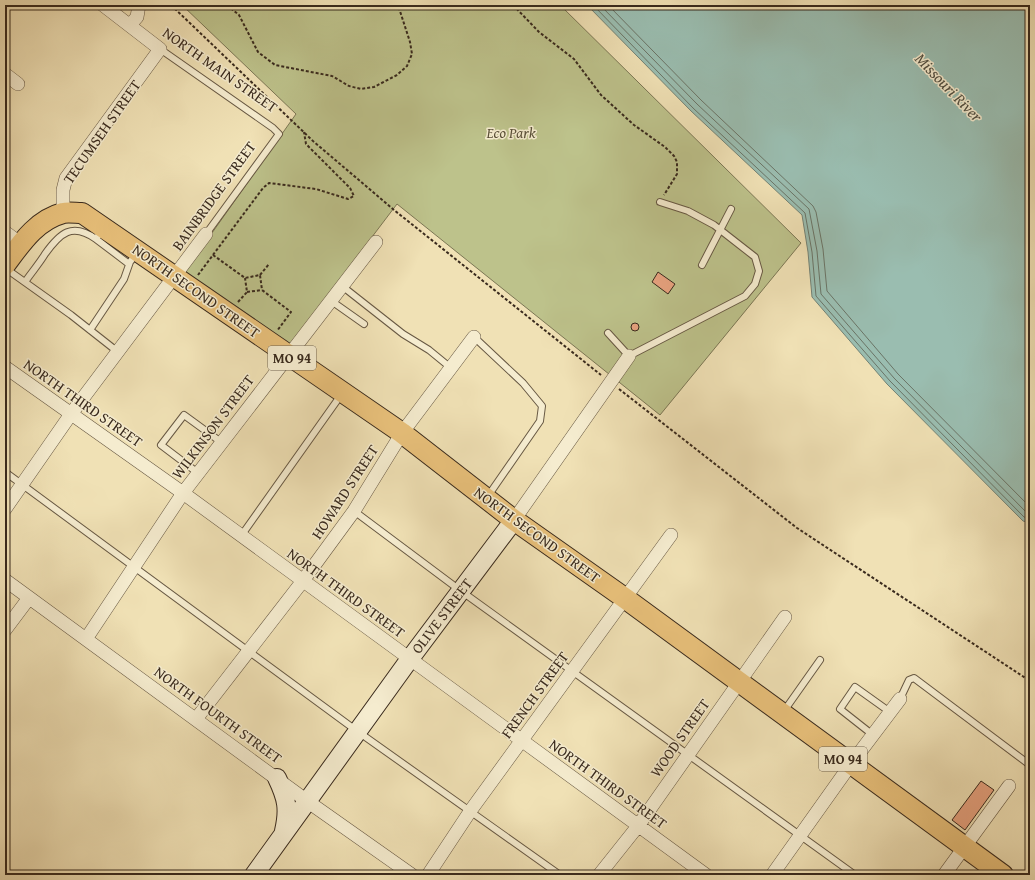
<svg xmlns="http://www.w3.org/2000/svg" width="1035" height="880" font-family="'Gentium Book Plus',serif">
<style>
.green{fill:#bdc28b;stroke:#7b7654}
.water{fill:#9abdb0;stroke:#738275}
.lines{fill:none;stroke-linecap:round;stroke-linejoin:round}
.shore{stroke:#6a7466;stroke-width:1}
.building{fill:#e7a27f;stroke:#392a1d}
.lane-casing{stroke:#675843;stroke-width:8}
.street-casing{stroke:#675843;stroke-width:14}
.secondary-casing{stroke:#392a1d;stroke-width:20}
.primary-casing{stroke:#392a1d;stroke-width:22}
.path{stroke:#392a1d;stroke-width:2;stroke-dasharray:3 2;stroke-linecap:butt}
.lane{stroke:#f5eccf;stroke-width:6}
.street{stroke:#f5eccf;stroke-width:13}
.secondary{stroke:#f5eccf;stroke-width:18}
.primary{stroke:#e8c07a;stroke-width:20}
.labels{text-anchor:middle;stroke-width:3;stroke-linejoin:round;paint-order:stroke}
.shield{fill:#f5eccf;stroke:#716452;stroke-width:1}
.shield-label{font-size:14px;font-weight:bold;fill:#392a1d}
.street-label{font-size:15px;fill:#392a1d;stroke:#f5eccf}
.park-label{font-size:15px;font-style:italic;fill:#5a5038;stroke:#f5eccf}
.water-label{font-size:16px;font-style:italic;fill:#514f42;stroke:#f5eccf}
</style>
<rect width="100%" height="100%" fill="#f0e1b5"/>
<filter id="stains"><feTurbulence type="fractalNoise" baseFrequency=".005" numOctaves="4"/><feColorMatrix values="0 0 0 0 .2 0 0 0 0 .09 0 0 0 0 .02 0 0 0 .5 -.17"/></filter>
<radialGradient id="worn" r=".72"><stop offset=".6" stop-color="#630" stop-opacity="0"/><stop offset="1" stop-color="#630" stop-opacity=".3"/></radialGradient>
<path class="green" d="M182 5H560L801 243 660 415 397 204 287 349 183 274 296 114Z"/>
<path class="water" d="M587 5H1030V523L1023 521 887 384 812 297 808 252 802 215 691 111Z"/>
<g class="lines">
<path class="shore" d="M593 5 693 108 805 213 812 252 816 296 890 381 1024 517 1030 519
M600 5 697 104 809 209 817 251 821 294 894 378 1027 513 1030 514
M608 5 701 100 813 206 816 212 823 249 827 291 898 374 1030 507"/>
</g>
<path class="building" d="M658 272 675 284 668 294 652 282Z
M631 327a4 4 0 1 1 8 0a4 4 0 1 1-8 0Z
M981 781 994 790 965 830 952 820Z"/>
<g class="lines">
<g class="lane-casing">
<path id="lane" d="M160 49 273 128 279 134 206 234
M98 236 96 239 129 264
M702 265 731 209
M5 268 71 315 118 352
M25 282C31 273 39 264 45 254 60 233 72 222 96 239
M342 286 403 334 429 350 451 368
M330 300 364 324
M90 330 124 279 130 262 137 253
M608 333 629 356 745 296 755 284 759 271 755 257 714 225 688 211 660 202
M474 337 523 383 542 406 540 421 488 496
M5 472 357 731 560 875
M198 473 161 445 184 415 221 442
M354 511 461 591 855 875
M241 536 341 395
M900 699 909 680 914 678 1030 765
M784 711 820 660
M873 735 840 709 855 687 890 712"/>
</g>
<g class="street-casing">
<path id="street" d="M130 25 137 17 139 5
M5 74 18 84
M63 213V190L66 178 160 49 103 5
M5 232 21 244
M5 367 183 493 706 875
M5 509 71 414 206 234
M514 520 629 356
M5 580 307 801 412 875
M5 630 29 598
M86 639 183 493 376 242
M196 719 302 582 354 511 402 433 474 337
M428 875 471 810 671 535
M599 875 638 826 785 617
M772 875 851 764 900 699
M944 875 1009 786"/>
</g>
<g class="secondary-casing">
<path id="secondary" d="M277 778C287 799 289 809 284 831
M254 875 409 660 514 520"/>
</g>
<g class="primary-casing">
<path id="primary" d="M5 265C20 245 36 220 63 213 68 212 76 213 82 213L402 433 514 520 626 599 1003 875"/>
</g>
<path class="path" d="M171 5 313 141 394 210 601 375
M227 5 239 15 258 52 275 65 332 76 349 86 361 89 374 87 397 75 407 66 412 54 410 42 398 5
M513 5 539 32 574 59 601 95 634 125 665 147 674 156 677 162V174L664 195
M213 255 245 278 260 275 262 290 291 312 277 331
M198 275 263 188 269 183 316 189 348 199 354 196 350 188 306 144 304 132
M260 275 269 264
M247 292 262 290
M238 302 247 292 245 278
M619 389 797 528 1030 681"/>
<use href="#lane" class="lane"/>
<use href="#street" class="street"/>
<use href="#secondary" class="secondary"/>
<use href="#primary" class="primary"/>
</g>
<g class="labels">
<g class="shield">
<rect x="268" y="346" width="48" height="24" rx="3"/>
<rect x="819" y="747" width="48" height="24" rx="3"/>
</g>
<g class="shield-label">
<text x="292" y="363">MO 94</text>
<text x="843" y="764">MO 94</text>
</g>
<g class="street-label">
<text transform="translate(220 70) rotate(35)" y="5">NORTH MAIN STREET</text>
<text transform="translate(102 132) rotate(-55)" y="5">TECUMSEH STREET</text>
<text transform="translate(214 196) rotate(-54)" y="5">BAINBRIDGE STREET</text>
<text transform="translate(196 291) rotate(35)" y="5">NORTH SECOND STREET</text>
<text transform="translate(83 403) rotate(35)" y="5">NORTH THIRD STREET</text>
<text transform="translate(213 427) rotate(-53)" y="5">WILKINSON STREET</text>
<text transform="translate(345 492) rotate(-57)" y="5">HOWARD STREET</text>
<text transform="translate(537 535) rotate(36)" y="5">NORTH SECOND STREET</text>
<text transform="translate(346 593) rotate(36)" y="5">NORTH THIRD STREET</text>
<text transform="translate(442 616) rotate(-53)" y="5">OLIVE STREET</text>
<text transform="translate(535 695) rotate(-54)" y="5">FRENCH STREET</text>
<text transform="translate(218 715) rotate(36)" y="5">NORTH FOURTH STREET</text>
<text transform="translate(680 738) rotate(-55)" y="5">WOOD STREET</text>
<text transform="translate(608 784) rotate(36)" y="5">NORTH THIRD STREET</text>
</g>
<g class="park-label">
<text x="511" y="138">Eco Park</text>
</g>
<g class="water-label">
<text transform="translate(949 87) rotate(46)" y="6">Missouri River</text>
</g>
</g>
<rect width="1035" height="880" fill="none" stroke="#f0e1b5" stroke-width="20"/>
<rect x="6" y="6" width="1023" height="868" fill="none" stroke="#392a1d" stroke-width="2"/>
<rect x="10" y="10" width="1015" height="860" fill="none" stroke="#392a1d"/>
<rect width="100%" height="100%" filter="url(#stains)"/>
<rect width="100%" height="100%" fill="url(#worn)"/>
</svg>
